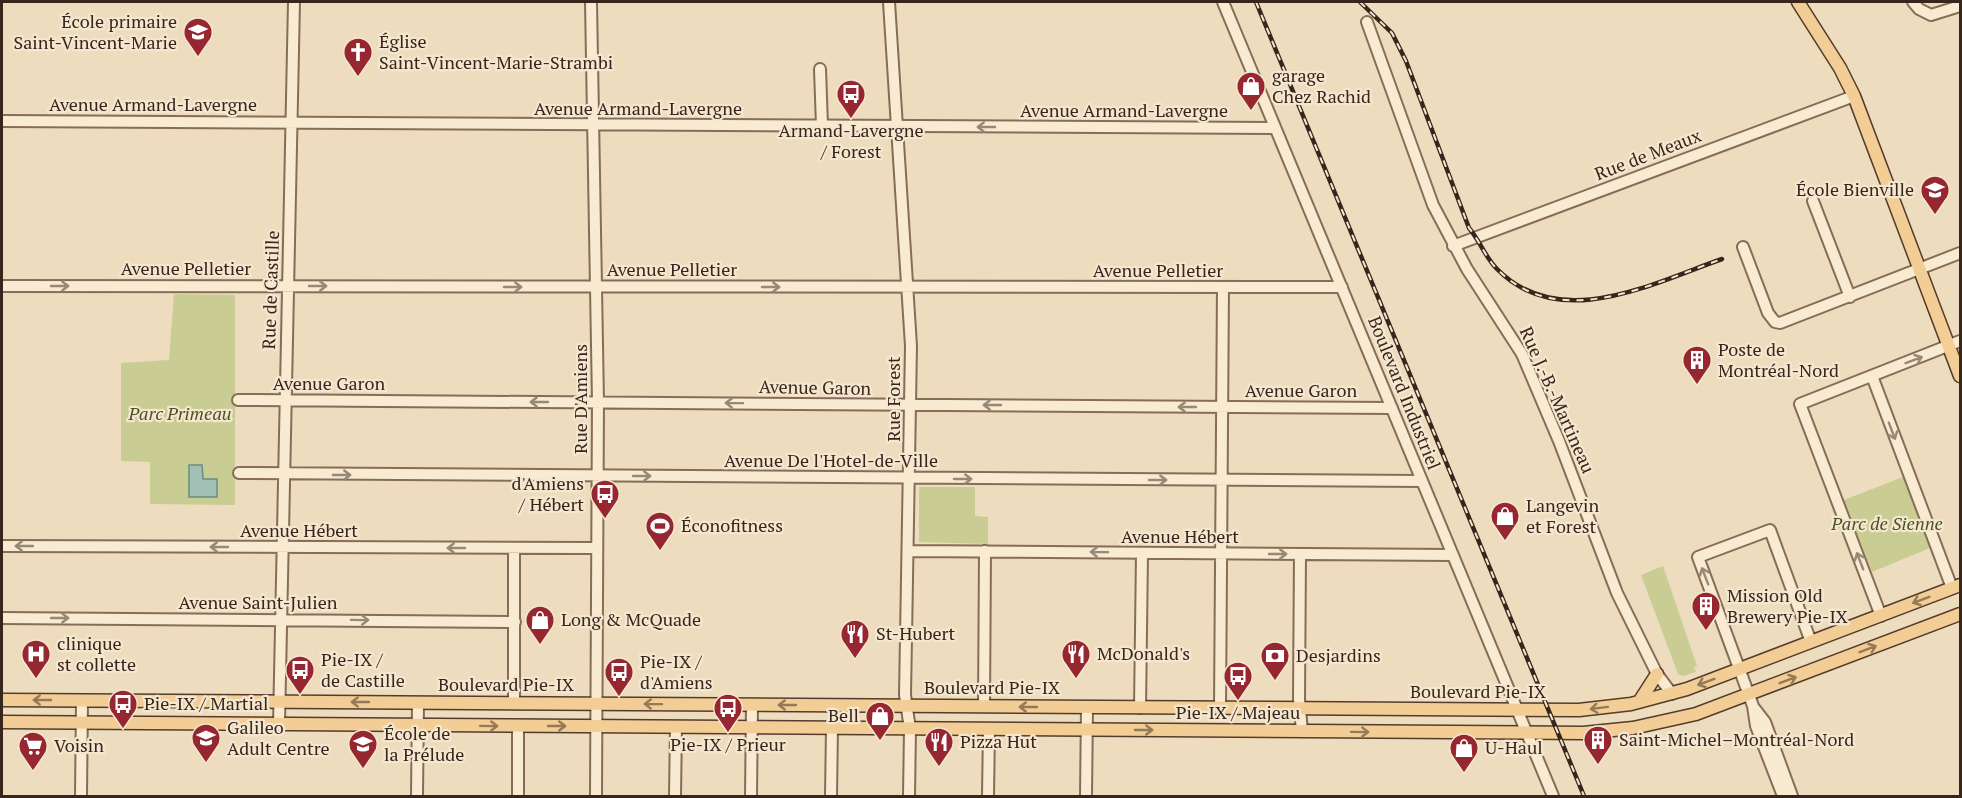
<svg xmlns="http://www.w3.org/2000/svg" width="1962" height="798" font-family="'PT Serif',serif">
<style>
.green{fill:#c9cc93}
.water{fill:#a2c0b5;stroke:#6a8d82;stroke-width:1.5}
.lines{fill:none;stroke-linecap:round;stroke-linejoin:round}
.minor-casing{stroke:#866d57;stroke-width:14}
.major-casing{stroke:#543b2c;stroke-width:15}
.minor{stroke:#f9ead2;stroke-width:10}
.major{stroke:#f2ce96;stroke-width:12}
.rail-casing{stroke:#36261c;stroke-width:4.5}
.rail{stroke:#f5e7cf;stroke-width:2;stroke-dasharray:7;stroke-linecap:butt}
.oneway{stroke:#988877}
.oneway2{stroke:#947a59}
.labels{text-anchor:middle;stroke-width:4.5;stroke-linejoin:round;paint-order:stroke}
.poi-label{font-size:18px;fill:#36261c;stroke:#f5e7cf;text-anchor:start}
.street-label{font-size:18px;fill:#36261c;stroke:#f5e7cf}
.park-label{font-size:18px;font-style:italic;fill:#4a5222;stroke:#f5e7cf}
</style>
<rect width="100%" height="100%" fill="#eedcbf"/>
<path class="green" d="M174 294 235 295V505L150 504V462L121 461V363L169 360Z
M1903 477 1930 548 1872 572 1844 500Z
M919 487H975V516L988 517V544L919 542Z
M1663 566 1697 666 1694 667 1696 672 1683 676 1678 674 1641 575Z"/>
<path class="water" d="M189 465H202L203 479H217V497H189Z"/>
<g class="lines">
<g class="minor-casing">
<path id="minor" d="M591 2 598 402 596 796
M889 2 911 346 905 695 910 729 909 796
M1223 2 1553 796
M1913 2 1919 9 1931 15 1960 6
M1367 22 1433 205 1467 269 1522 354 1559 441 1617 593 1657 674 1672 694
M820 69 822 126
M2 121 1275 128
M1813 201 1850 297
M1453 246 1854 96
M1743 247 1768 313 1775 322 1780 323 1960 253
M2 286 1342 287
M1872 376 1952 588
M238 400 1392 408
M239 473 1422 481
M2 546 597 548
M908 551 1452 555
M1300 554 1299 699 1302 731
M1881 616 1800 404 1960 341
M2 618 515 622
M514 703V548
M984 706 985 551
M1140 708 1142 553
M1220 708 1223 287
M1755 709 1765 722 1792 796
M279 724 294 2
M81 796 82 700
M417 796 418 703
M518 796V726
M675 796 676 727
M751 796 752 705
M831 796 832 728
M988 796 989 729
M1086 796 1087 707
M1783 796 1756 726 1753 706 1698 557 1770 530 1811 642"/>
</g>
<g class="major-casing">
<path id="major" d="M1798 2 1840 68 1854 96 1960 376
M2 700 1579 710 1631 704 1687 689 1960 585
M1639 702 1657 674
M2 722 1583 733 1633 728 1696 714 1960 614"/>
</g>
<use href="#minor" class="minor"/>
<use href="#major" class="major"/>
<g class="rail-casing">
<path id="rail" d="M1256 2 1584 796
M1360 2 1392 33 1406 61 1469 228C1480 241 1485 257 1497 269 1560 333 1653 283 1722 259"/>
</g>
<use href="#rail" class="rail"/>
</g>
<defs><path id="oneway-shaft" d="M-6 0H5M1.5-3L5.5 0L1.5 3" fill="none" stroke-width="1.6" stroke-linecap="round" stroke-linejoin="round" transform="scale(1.5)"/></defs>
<g class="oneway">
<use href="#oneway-shaft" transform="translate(986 127) rotate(-180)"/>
<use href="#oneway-shaft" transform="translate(60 286)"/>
<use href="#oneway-shaft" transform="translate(318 286)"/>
<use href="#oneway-shaft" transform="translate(513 287)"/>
<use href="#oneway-shaft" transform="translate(771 287)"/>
<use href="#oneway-shaft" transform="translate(1914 360) rotate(-21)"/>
<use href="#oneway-shaft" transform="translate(539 402) rotate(-180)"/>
<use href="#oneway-shaft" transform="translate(734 403) rotate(-179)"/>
<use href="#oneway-shaft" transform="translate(992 405) rotate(-180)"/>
<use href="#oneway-shaft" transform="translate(1187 407) rotate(-180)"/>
<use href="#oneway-shaft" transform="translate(1892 431) rotate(69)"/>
<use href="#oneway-shaft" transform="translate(342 475)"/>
<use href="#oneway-shaft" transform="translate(642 476)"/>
<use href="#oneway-shaft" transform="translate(963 479)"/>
<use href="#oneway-shaft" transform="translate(1158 480)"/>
<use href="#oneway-shaft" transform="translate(24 546) rotate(-180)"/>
<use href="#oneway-shaft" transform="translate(219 547) rotate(-180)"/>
<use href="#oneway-shaft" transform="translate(456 548) rotate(-180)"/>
<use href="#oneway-shaft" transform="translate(1099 552) rotate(-179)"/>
<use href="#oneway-shaft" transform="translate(1278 554)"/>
<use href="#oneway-shaft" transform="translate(1860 561) rotate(-111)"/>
<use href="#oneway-shaft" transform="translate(1705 576) rotate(-111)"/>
<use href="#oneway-shaft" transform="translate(60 618)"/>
<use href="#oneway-shaft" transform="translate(360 620) rotate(1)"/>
</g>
<g class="oneway2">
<use href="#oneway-shaft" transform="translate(1921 600) rotate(159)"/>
<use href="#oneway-shaft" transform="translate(1868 649) rotate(-21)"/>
<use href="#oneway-shaft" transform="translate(1788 680) rotate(-21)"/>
<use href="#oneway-shaft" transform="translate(1706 682) rotate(160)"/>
<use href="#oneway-shaft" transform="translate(42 700) rotate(-180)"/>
<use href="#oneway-shaft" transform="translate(360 702) rotate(-180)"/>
<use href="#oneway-shaft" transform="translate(653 704) rotate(-179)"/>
<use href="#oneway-shaft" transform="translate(787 705) rotate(-180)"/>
<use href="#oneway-shaft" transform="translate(1028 707) rotate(-180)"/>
<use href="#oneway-shaft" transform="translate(1599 708) rotate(173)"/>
<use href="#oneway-shaft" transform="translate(489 726) rotate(1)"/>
<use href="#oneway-shaft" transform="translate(557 726)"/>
<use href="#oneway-shaft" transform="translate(1144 730)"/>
<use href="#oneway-shaft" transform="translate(1360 732) rotate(1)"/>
</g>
<defs>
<g id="school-pin" transform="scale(1.5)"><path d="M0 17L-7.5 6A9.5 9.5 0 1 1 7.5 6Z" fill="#962730" stroke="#f5e7cf"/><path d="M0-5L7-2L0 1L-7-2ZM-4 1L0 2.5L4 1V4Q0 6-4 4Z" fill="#fff"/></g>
<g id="church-pin" transform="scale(1.5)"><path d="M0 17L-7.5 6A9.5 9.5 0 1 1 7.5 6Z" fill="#962730" stroke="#f5e7cf"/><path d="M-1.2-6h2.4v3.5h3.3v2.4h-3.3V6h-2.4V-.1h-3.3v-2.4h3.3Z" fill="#fff"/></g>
<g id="shop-pin" transform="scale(1.5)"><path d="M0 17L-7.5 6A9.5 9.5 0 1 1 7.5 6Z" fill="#962730" stroke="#f5e7cf"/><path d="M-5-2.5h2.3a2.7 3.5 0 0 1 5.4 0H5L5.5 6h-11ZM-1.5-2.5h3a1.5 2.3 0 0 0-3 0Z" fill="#fff"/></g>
<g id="bus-pin" transform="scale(1.5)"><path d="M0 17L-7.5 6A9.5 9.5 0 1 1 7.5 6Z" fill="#962730" stroke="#f5e7cf"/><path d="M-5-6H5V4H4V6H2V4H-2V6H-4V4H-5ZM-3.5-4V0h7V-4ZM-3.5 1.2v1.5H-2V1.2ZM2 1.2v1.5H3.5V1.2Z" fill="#fff"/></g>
<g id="building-pin" transform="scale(1.5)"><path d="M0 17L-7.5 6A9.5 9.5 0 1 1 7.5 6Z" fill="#962730" stroke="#f5e7cf"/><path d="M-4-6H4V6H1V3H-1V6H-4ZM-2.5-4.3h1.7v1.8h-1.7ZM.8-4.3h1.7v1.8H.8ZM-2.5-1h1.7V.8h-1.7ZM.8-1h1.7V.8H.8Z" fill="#fff"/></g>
<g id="stadium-pin" transform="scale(1.5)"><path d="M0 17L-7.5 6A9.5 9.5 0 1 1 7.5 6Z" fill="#962730" stroke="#f5e7cf"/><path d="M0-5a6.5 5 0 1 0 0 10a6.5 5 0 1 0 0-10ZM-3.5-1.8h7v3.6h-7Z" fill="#fff"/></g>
<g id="restaurant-pin" transform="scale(1.5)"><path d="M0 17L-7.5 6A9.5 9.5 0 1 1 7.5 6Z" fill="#962730" stroke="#f5e7cf"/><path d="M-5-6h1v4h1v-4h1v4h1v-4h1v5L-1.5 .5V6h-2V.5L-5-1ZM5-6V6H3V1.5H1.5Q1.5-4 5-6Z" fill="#fff"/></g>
<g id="hospital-pin" transform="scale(1.5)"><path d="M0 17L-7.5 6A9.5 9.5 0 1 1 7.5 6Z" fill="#962730" stroke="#f5e7cf"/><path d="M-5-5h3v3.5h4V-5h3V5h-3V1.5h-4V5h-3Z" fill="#fff"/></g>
<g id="bank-pin" transform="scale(1.5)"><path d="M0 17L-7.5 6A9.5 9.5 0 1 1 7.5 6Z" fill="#962730" stroke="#f5e7cf"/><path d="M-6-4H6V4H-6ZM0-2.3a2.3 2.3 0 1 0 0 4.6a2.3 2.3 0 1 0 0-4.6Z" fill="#fff"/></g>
<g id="supermarket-pin" transform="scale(1.5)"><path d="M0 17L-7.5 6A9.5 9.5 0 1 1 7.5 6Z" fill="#962730" stroke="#f5e7cf"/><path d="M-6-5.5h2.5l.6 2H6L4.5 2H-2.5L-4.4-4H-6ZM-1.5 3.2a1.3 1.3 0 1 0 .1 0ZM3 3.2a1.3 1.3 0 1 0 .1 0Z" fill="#fff"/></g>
</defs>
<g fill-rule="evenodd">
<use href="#school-pin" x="198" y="32"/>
<use href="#church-pin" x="358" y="52"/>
<use href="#shop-pin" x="1251" y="86"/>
<use href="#bus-pin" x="851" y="94"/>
<use href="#school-pin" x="1935" y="190"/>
<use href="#building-pin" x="1697" y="360"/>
<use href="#bus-pin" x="605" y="494"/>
<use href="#shop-pin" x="1505" y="516"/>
<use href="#stadium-pin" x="660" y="526"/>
<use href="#building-pin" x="1706" y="606"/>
<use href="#shop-pin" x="540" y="620"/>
<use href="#restaurant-pin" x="855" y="634"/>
<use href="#hospital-pin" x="36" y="654"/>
<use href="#restaurant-pin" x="1076" y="654"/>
<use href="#bank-pin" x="1275" y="656"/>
<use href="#bus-pin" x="300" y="670"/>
<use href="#bus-pin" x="619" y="672"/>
<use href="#bus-pin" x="1238" y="676"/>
<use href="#bus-pin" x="123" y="704"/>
<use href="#bus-pin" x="728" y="708"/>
<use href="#shop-pin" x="880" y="716"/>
<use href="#school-pin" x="206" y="738"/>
<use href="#building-pin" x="1598" y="740"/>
<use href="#restaurant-pin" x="939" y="742"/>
<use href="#school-pin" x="363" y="744"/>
<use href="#supermarket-pin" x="33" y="746"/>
<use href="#shop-pin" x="1464" y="748"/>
</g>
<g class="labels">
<g class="poi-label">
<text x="177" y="28" text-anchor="end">École primaire<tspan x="177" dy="21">Saint-Vincent-Marie</tspan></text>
<text x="379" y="48">Église<tspan x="379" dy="21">Saint-Vincent-Marie-Strambi</tspan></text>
<text x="1272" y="82">garage<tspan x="1272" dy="21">Chez Rachid</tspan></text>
<text x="851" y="137" text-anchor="middle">Armand-Lavergne<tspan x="851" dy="21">/ Forest</tspan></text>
<text x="1914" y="196" text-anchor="end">École Bienville</text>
<text x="1718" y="356">Poste de<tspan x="1718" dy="21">Montréal-Nord</tspan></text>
<text x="584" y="490" text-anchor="end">d'Amiens<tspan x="584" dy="21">/ Hébert</tspan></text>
<text x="1526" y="512">Langevin<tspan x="1526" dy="21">et Forest</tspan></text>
<text x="681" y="532">Éconofitness</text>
<text x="1727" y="602">Mission Old<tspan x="1727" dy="21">Brewery Pie-IX</tspan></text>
<text x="561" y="626">Long &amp; McQuade</text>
<text x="876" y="640">St-Hubert</text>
<text x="57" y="650">clinique<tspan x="57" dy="21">st collette</tspan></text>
<text x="1097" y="660">McDonald's</text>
<text x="1296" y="662">Desjardins</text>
<text x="321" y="666">Pie-IX /<tspan x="321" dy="21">de Castille</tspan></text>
<text x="640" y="668">Pie-IX /<tspan x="640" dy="21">d'Amiens</tspan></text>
<text x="144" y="710">Pie-IX / Martial</text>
<text x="1238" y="719" text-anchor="middle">Pie-IX / Majeau</text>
<text x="859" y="722" text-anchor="end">Bell</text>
<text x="227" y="734">Galileo<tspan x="227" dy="21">Adult Centre</tspan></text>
<text x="384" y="740">École de<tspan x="384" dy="21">la Prélude</tspan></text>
<text x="1619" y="746">Saint-Michel–Montréal-Nord</text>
<text x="960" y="748">Pizza Hut</text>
<text x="728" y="751" text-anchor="middle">Pie-IX / Prieur</text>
<text x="54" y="752">Voisin</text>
<text x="1485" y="754">U-Haul</text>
</g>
<g class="street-label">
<text x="153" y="111">Avenue Armand-Lavergne</text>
<text x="638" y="115">Avenue Armand-Lavergne</text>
<text x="1124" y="117">Avenue Armand-Lavergne</text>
<text transform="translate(1648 155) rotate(-21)" y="6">Rue de Meaux</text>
<text x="186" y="275">Avenue Pelletier</text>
<text x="672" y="276">Avenue Pelletier</text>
<text x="1158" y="277">Avenue Pelletier</text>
<text transform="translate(271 290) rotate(-88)" y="6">Rue de Castille</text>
<text x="329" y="390">Avenue Garon</text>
<text transform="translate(815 388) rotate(1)" y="6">Avenue Garon</text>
<text x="1301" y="397">Avenue Garon</text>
<text transform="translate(1404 393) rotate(68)" y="6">Boulevard Industriel</text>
<text transform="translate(581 399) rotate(-90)" y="6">Rue D'Amiens</text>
<text transform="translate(894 399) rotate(-90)" y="6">Rue Forest</text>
<text transform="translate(1557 400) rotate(66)" y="6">Rue J.-B.-Martineau</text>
<text x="831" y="467">Avenue De l'Hotel-de-Ville</text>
<text x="299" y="537">Avenue Hébert</text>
<text x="1180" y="543">Avenue Hébert</text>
<text x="258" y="609">Avenue Saint-Julien</text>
<text x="506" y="691">Boulevard Pie-IX</text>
<text x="992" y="694">Boulevard Pie-IX</text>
<text x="1478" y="698">Boulevard Pie-IX</text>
</g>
<g class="park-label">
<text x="180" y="420">Parc Primeau</text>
<text x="1887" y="530">Parc de Sienne</text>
</g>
</g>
<rect width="1962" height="798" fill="none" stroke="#36261c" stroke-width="6"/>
</svg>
